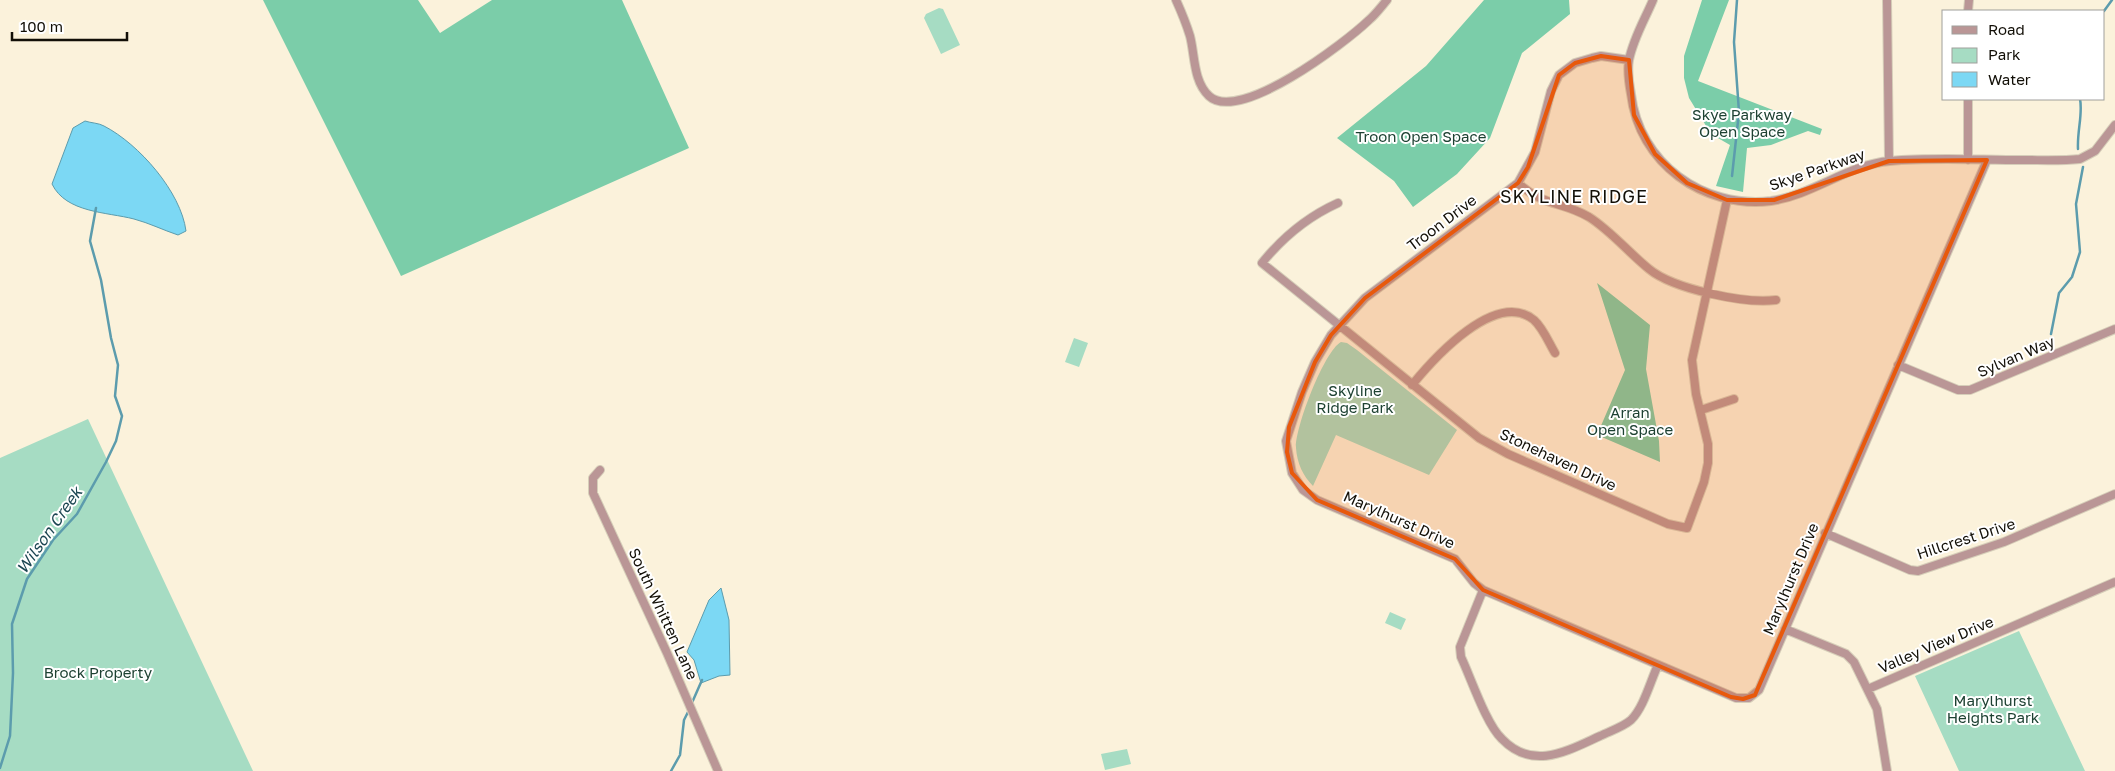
<svg xmlns="http://www.w3.org/2000/svg" width="2115" height="771" font-family="'Golos Text',sans-serif">
<style>
.green{fill:#a6dcc3}
.forest{fill:#7bcda9}
.water{fill:#7cd8f4;stroke:#5c9cad}
.lines{fill:none;stroke-linecap:round;stroke-linejoin:round}
.stream{stroke:#5c9cad;stroke-width:2.5}
.minor-casing{stroke:#d6ceb9;stroke-width:10}
.minor{stroke:#ba9696;stroke-width:8}
.marked{fill:#e8590c;fill-opacity:0.2;stroke:#e8590c;stroke-width:4;stroke-linejoin:round}
.labels{text-anchor:middle;stroke-width:4;stroke-linejoin:round;paint-order:stroke}
.park-label{font-size:15px;fill:#1d4132;stroke:#fff}
.street-label{font-size:15px;fill:#120f07;stroke:#fff}
.water-label{font-size:16px;font-style:italic;fill:#1c4652;stroke:#fff}
.quarter-label{font-size:18px;letter-spacing:1px;fill:#120f07;stroke:#fff}
</style>
<rect width="100%" height="100%" fill="#fbf2db"/>
<path class="green" d="M939 8 943 9 960 45 941 54 924 18 926 14Z
M1074 338 1088 343 1079 367 1065 362Z
M1341 342 1347 343 1357 350 1457 430 1429 475 1336 435 1313 486C1303 476 1297 463 1296 448 1295 428 1324 351 1341 342Z
M88 419 253 771H0V458Z
M1390 612 1406 619 1401 630 1385 623Z
M2019 631 2085 771H1959L1915 676Z
M1127 749 1131 764 1105 770 1101 754Z"/>
<path class="forest" d="M263 0H418L440 33 492 0H622L689 148 401 276Z
M1484 0H1569L1570 14 1522 53 1490 138 1457 174 1413 207 1394 181 1337 138 1426 66Z
M1702 0H1729L1698 81 1822 129 1820 135 1808 131 1771 145 1747 148 1743 192 1716 186 1730 145 1711 134 1689 98 1684 78V56Z
M1597 283 1650 325 1646 369 1659 441 1660 462 1597 435 1625 370Z"/>
<path class="water" d="M85 121C91 123 99 123 104 126 139 144 181 192 186 231L178 235C163 230 149 223 134 219 107 212 66 213 52 184L73 128Z
M721 588 729 620 730 675 719 676 701 683 694 660 687 652 709 600Z"/>
<g class="lines">
<path class="stream" d="M2104 11 2112 0
M2078 149C2077 131 2083 114 2080 99
M1732 176 1739 112 1734 42 1737 0
M2051 334 2059 293 2072 277 2080 252 2076 204 2083 167
M691 705 702 680
M0 768 10 736 13 673 12 624 27 579 53 540 77 514 106 462 116 441 122 416 115 396 118 365 111 338 101 280 90 241 96 208
M671 771 680 755 684 720 689 710"/>
<g class="minor-casing">
<path id="minor" d="M1176 0C1181 11 1186 23 1190 36 1195 55 1193 81 1209 96 1239 124 1345 43 1369 20 1376 14 1381 7 1387 0
M1653 0C1645 19 1633 39 1629 60 1627 71 1629 83 1631 94 1639 163 1703 209 1771 201 1813 195 1849 164 1890 161 1934 157 1979 160 2023 160 2042 160 2061 161 2080 159L2095 151 2115 125
M1887 0 1889 161
M1968 11 1969 0
M1629 60 1601 56 1592 58 1575 63 1559 75 1551 91 1535 152 1518 183 1365 298 1331 335 1315 362 1302 392 1286 441 1292 473 1303 490 1317 500 1455 559 1474 583 1483 590 1736 698H1749L1759 690 1987 160
M1968 99V160
M1518 183C1544 207 1562 201 1589 217 1611 231 1628 252 1649 269 1673 289 1745 304 1776 300
M1338 203C1307 217 1283 237 1262 263L1479 438 1508 454 1668 524 1687 528 1704 482 1708 463V444L1696 394 1692 360 1727 200
M1898 365 1958 390H1970L2115 329
M1412 385C1434 358 1496 289 1534 320 1543 328 1549 343 1555 353
M1701 410 1734 399
M600 470 593 478V493L667 653 718 771
M1825 533 1910 570 1918 571 2004 542 2115 494
M1483 590 1460 647 1461 657C1471 678 1486 724 1502 739 1533 771 1567 751 1600 736 1610 731 1623 727 1631 720 1644 707 1650 682 1658 665
M1785 629 1846 654 1854 662 1877 709 1887 771
M1868 689 2115 582"/>
</g>
<use href="#minor" class="minor"/>
</g>
<path class="marked" d="M1601 56 1629 60 1634 115 1655 154 1687 183 1727 200H1774L1889 161 1987 160 1755 695 1743 699 1731 697 1483 590 1455 559 1317 500 1292 473 1287 452 1289 427 1315 362 1331 335 1365 298 1518 183 1528 167 1559 75 1575 63Z"/>
<g class="labels">
<g class="park-label">
<text x="1742" y="120">Skye Parkway<tspan x="1742" dy="17">Open Space</tspan></text>
<text x="1421" y="142">Troon Open Space</text>
<text x="1355" y="396">Skyline<tspan x="1355" dy="17">Ridge Park</tspan></text>
<text x="1630" y="418">Arran<tspan x="1630" dy="17">Open Space</tspan></text>
<text x="98" y="678">Brock Property</text>
<text x="1993" y="706">Marylhurst<tspan x="1993" dy="17">Heights Park</tspan></text>
</g>
<g class="street-label">
<text transform="translate(1817 170) rotate(-19)" y="5">Skye Parkway</text>
<text transform="translate(1442 223) rotate(-37)" y="5">Troon Drive</text>
<text transform="translate(2016 357) rotate(-23)" y="5">Sylvan Way</text>
<text transform="translate(1558 460) rotate(25)" y="5">Stonehaven Drive</text>
<text transform="translate(1399 520) rotate(24)" y="5">Marylhurst Drive</text>
<text transform="translate(1966 539) rotate(-18)" y="5">Hillcrest Drive</text>
<text transform="translate(1791 579) rotate(-67)" y="5">Marylhurst Drive</text>
<text transform="translate(663 614) rotate(65)" y="5">South Whitten Lane</text>
<text transform="translate(1936 645) rotate(-23)" y="5">Valley View Drive</text>
</g>
<g class="water-label">
<text transform="translate(49 530) rotate(-55)" y="6">Wilson Creek</text>
</g>
<g class="quarter-label">
<text x="1574" y="203">SKYLINE RIDGE</text>
</g>
</g>
<rect x="1942" y="10" width="162" height="90" fill="#ffffff" stroke="#a09f9c"/>
<rect x="1952" y="26" width="25" height="8" fill="#ba9696" stroke="#a09f9c"/>
<text x="1988" y="35" font-size="15" fill="#120f07">Road</text>
<rect x="1952" y="48" width="25" height="15" fill="#a6dcc3" stroke="#a09f9c"/>
<text x="1988" y="60" font-size="15" fill="#120f07">Park</text>
<rect x="1952" y="72" width="25" height="15" fill="#7cd8f4" stroke="#a09f9c"/>
<text x="1988" y="85" font-size="15" fill="#120f07">Water</text>
<path d="M12 32v8h115v-8" fill="none" stroke="#120f07" stroke-width="2.5"/>
<text x="20" y="32" font-size="15" fill="#120f07" stroke="#ffffff" stroke-width="4" paint-order="stroke">100 m</text>
</svg>
